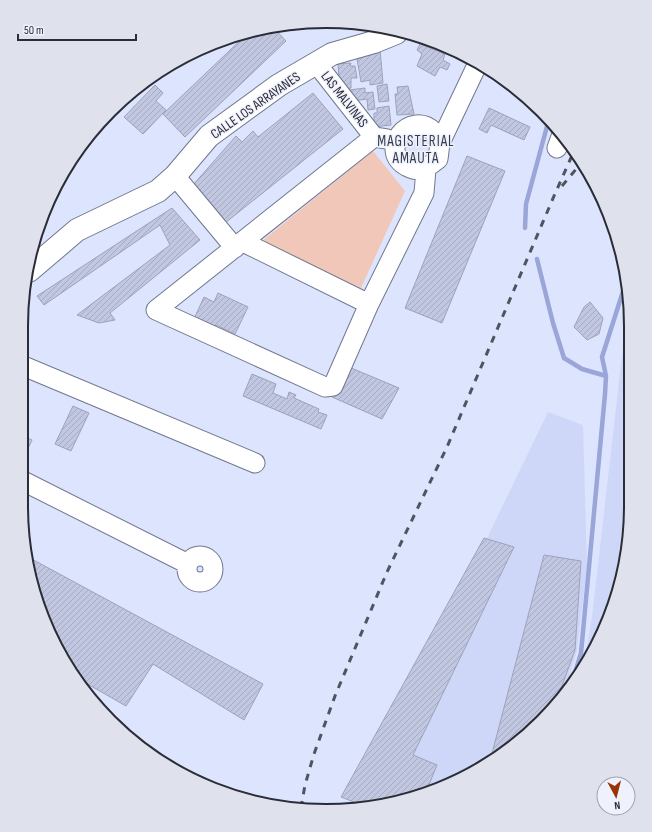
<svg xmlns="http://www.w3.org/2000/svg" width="652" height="832" font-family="'Sofia Sans Condensed',sans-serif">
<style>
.built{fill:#cfd7f8}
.grass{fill:#f1c7b9}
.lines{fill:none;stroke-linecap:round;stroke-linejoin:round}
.stream{stroke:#9aa5d8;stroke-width:4.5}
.building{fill:url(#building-hatch);stroke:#9ca2ba}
.street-casing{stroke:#71778e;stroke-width:21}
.secondary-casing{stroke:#71778e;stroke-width:24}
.street{stroke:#fff;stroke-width:19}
.secondary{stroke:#fff;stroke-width:22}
.rail{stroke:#505360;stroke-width:3;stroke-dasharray:7 7;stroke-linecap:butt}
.labels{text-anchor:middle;stroke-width:3;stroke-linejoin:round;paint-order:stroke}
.street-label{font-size:14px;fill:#2a2c36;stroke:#eff2fc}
.neighbourhood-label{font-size:15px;letter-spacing:1px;fill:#353a4e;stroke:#eff2fc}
.rim{fill:none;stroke:#2a2c36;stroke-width:2}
</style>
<defs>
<pattern id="building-hatch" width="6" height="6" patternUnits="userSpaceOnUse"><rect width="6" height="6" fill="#c1c7e0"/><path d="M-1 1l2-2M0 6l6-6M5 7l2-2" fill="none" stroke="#a6abc1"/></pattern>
</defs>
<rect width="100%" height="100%" fill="#dde4fe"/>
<path class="built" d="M630 337 625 565 608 623 583 669 592 617 623 347Z
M548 412 583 425 587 565 577 651 564 694 542 722 479 770 405 801 357 807Z"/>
<path class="grass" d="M373 151 405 191 361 288 261 242Z"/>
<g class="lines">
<path class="stream" d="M525 228 526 204 549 119
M537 259 553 323 564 358 582 369 606 376
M571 686 581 653 605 394 606 376 602 357 626 282"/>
</g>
<path class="building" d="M273 27 286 41 185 137 163 114 249 32Z
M420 44 445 54 443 60 450 64 447 70 440 67 435 76 417 66 422 54 417 50Z
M380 49 383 83 370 85V80L361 82 357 59Z
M351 63 350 66H355L357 78H351V88L340 90 338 64Z
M387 84 389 101 379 102 377 86Z
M155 85 163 93 156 101 166 110 143 134 124 117Z
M408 86 414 114 397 115 395 94H398L397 87Z
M365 88V93L373 92 375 109 368 110 367 99 353 101 349 90Z
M313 93 343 129 225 223 193 185 236 136 242 142 253 131 258 137Z
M389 106 391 125 374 127V113H377V108Z
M489 108 530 127 524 140 491 125 487 133 479 129Z
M467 156 505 171 442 323 405 308Z
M172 208 200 240 110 313 115 320 99 323 77 315 170 245 160 225 44 305 37 296Z
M218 293 248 307 235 334 216 325 213 330 193 321 204 297 214 302Z
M590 302 603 318 599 334 587 340 574 327 584 307Z
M344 365 399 388 382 419 332 397Z
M252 374 276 384 273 393 287 399 289 392 296 395 294 398 319 409 318 412 327 415 321 429 243 396Z
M73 406 89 413 71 451 55 444Z
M21 435 32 440 21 463Z
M484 538 514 547 413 755 437 765 426 792 405 801 364 806 341 797Z
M544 555 581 561 575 650 555 705 542 722 490 761Z
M28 557 263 684 244 720 153 664 126 706 77 678 62 659 31 585Z"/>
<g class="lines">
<g class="street-casing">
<path id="street" d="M316 63 374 137 387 139
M374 137 156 310 325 387 333 386 369 304 424 193 426 169
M440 143C438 140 437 135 434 132 410 108 376 151 408 167 421 174 428 167 438 159L440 143 478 63
M557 148 562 134
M175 176 235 248
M243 242 369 304
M21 365 255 463
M21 480 188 564
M187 569a13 13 0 1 1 26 0a13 13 0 1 1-26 0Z"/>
</g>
<g class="secondary-casing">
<path id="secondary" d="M29 271 77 230 158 191 175 176 209 136 279 85 332 54 374 42 396 33 399 30"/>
</g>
<use href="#street" class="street"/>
<use href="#secondary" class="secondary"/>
<path class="rail" d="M562 186 582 162
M301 808 305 785 314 754 335 696 387 572 447 447 554 196 574 151"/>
</g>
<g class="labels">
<g class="street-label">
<text transform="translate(345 99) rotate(52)" y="5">LAS MALVINAS</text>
<text transform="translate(255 105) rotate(-35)" y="5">CALLE LOS ARRAYANES</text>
</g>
<g class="neighbourhood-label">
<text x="416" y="146">MAGISTERIAL<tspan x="416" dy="17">AMAUTA</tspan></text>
</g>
</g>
<path d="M0 0H652V832H0ZM326 28H326A298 298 0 0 1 624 326V506A298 298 0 0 1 326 804H326A298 298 0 0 1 28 506V326A298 298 0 0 1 326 28Z" fill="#dfe2ec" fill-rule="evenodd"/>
<path class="rim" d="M326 28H326A298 298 0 0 1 624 326V506A298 298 0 0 1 326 804H326A298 298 0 0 1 28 506V326A298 298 0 0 1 326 28Z"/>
<g transform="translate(616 796) rotate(173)"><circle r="19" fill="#eff2fc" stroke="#a0a3ad"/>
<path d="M0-3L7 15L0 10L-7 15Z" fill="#993308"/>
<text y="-6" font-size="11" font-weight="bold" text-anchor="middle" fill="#2a2c36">N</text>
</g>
<path d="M18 34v6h118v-6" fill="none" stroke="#2a2c36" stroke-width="2"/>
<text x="24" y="34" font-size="12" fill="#2a2c36" stroke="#eff2fc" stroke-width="3" paint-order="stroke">50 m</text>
</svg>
